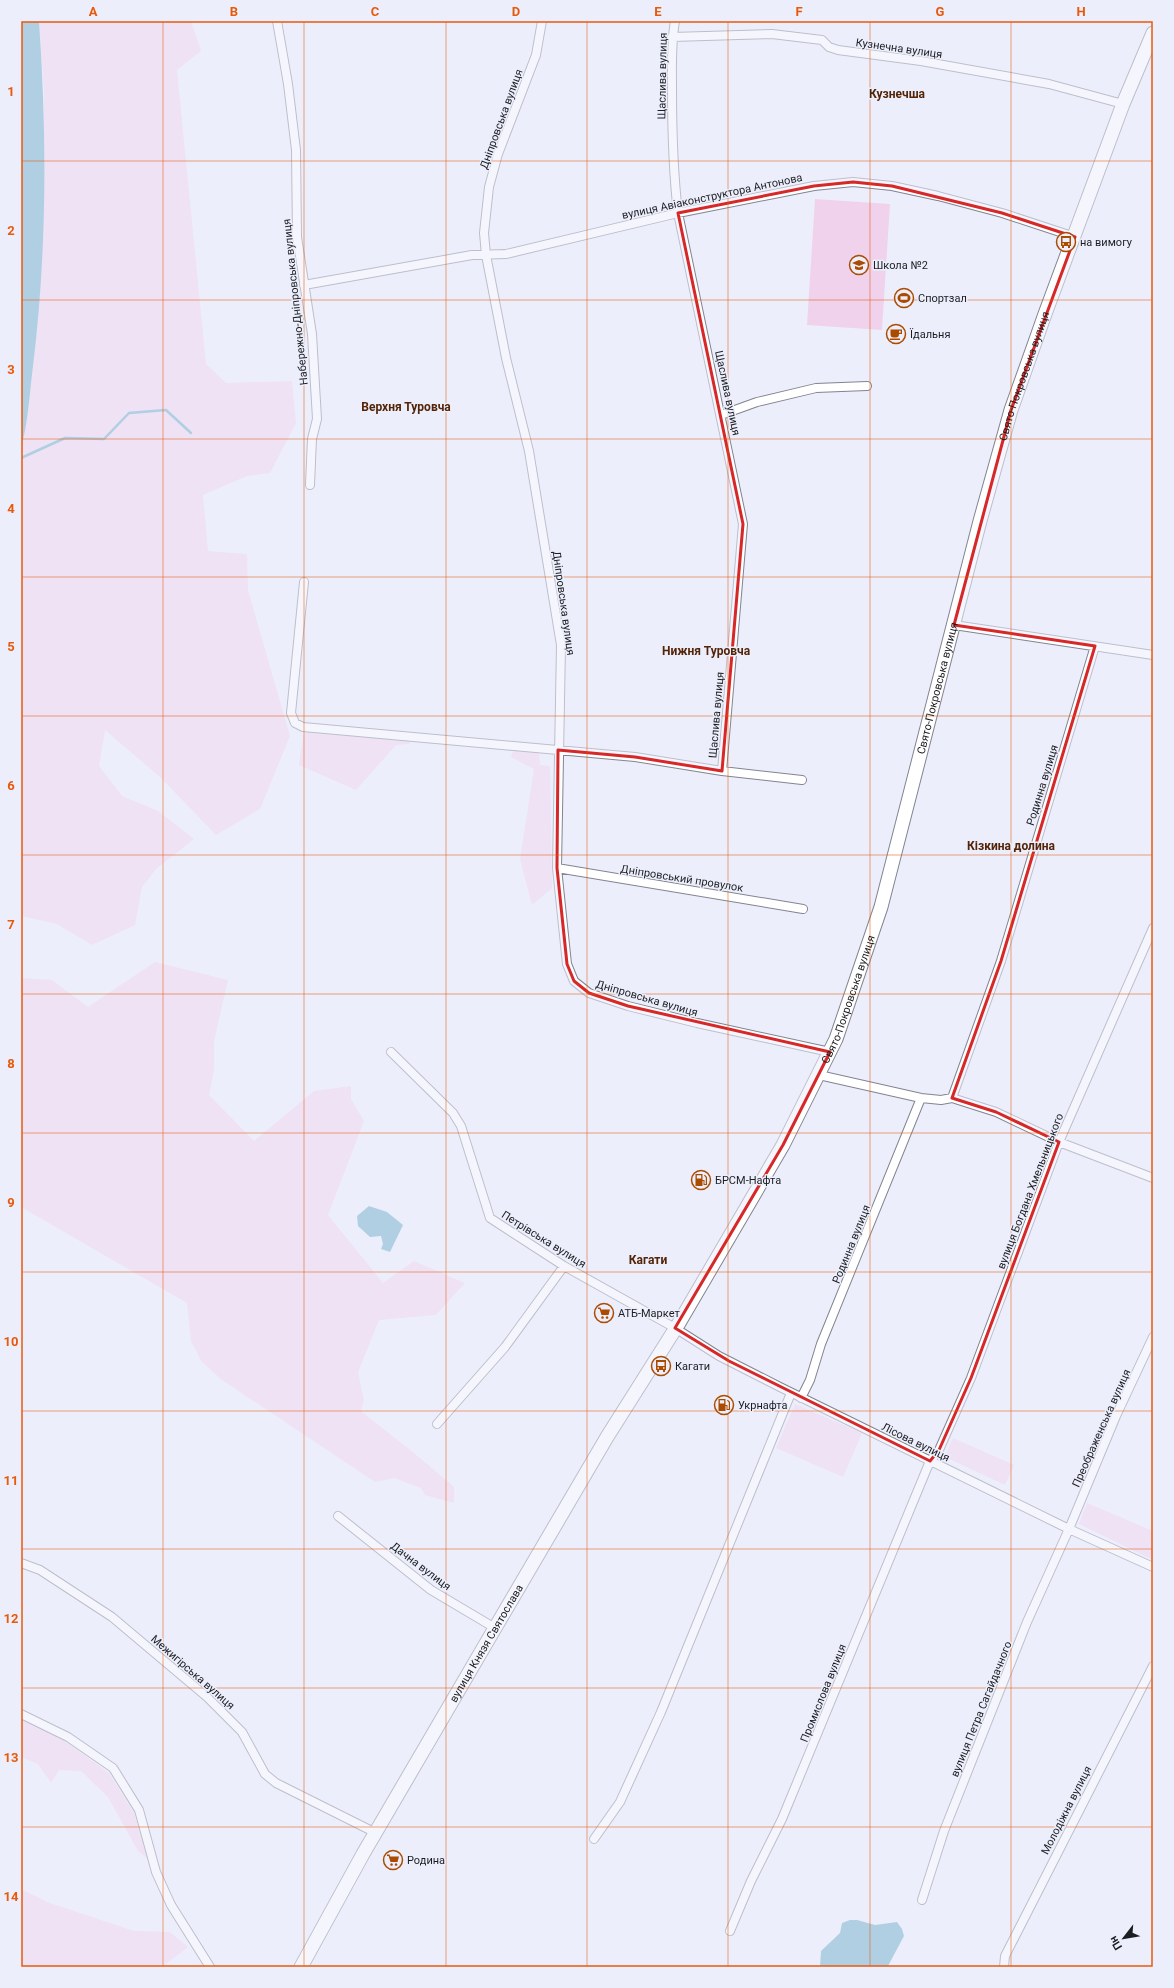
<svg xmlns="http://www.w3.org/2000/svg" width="1174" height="1988" font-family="Roboto,sans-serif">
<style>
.green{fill:#f1d2ed}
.water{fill:#67a9c4}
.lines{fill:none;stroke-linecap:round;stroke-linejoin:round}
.stream{stroke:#67a9c4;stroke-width:2.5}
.minor-casing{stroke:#82848f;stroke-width:10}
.primary-casing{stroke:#82848f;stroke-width:15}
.minor{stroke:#fff;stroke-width:8}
.primary{stroke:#fff;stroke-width:13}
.marked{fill:none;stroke:#d62828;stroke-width:3;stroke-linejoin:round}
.grid{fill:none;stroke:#e8590c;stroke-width:1;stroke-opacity:0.55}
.labels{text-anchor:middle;stroke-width:3;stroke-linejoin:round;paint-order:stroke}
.street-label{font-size:11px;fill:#1c1d21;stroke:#eceffb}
.poi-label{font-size:11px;fill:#1c1d21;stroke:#eceffb;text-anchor:start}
.neighbourhood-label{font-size:12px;font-weight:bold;fill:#532407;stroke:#eceffb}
.neatline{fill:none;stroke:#e8590c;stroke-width:1.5}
.grid-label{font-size:13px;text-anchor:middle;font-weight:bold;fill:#e8590c}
</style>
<rect width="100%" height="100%" fill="#eceffb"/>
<path class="green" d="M39 21H191L201 51 177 70 206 364 226 383 292 381 296 423 270 473 247 476 203 495 208 551 247 554 248 590 290 736 260 809 216 835 160 777 105 730 99 766 122 796 158 811 194 839 156 869 142 887 135 925 92 945 57 924 21 916 22 444 36 338 40 288 44 92Z
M815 199 890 204 882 330 807 325Z
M304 732 411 741 409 744 396 745 356 790 299 765Z
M514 749 539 752 540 765 550 766 552 888 532 905 520 859 534 769 511 757Z
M155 962 228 980 214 1041V1070L209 1095 254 1141 314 1091 351 1086V1099L364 1121 328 1215 383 1283 414 1261 465 1283 436 1315 379 1320 358 1372 364 1400 361 1411 420 1458 454 1487V1503L425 1495 421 1488 394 1478 375 1482 222 1380 202 1362 191 1341 187 1303 21 1207V978L52 980 88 1007Z
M795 1404 862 1433 843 1477 776 1448Z
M953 1438 1014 1465 1005 1485 945 1457Z
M1087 1503 1153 1531V1560L1079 1524Z
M21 1720H26L63 1740 109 1773 134 1813 148 1859 138 1851 108 1797 81 1771 59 1770 51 1783 38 1764 21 1757Z
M21 1889 47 1902 134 1931 170 1932 188 1947 162 1967H21Z"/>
<path class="water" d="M21 21H39C47 135 47 252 33 366 30 389 28 426 21 447Z
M369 1206 387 1212 403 1225 390 1252 381 1249 383 1244 381 1236 370 1237 358 1226 357 1216Z
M850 1920H857L875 1925 897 1922 902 1929 904 1936 888 1966 820 1967 821 1951 840 1933 842 1923Z"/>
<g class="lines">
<path class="stream" d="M21 458 65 438 104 439 129 413 166 410 191 433"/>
<g class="minor-casing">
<path id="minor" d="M277 21 288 84 296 150 297 237 312 334 317 419 312 439 310 485
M542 21 536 55 498 154 489 187 484 233 486 255 506 358 529 451 561 645 557 868 567 964 574 981 589 993 628 1006 697 1023 830 1052
M675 21C671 43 672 65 672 88 672 130 673 171 678 213L743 524 722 771
M672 37 772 34 822 40 829 47 838 50 921 61 1049 84 1123 104
M304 285 472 255 506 254 678 213 814 186 853 182 892 186 938 196 1002 213 1075 237
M721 415 757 402 816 388 867 386
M304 582 291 713 295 723 303 727 635 757 722 771 802 780
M954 625 1153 655
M557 868 803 909
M391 1052 453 1113 461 1126 490 1218 564 1266 675 1328 719 1356 780 1387 1069 1529 1153 1567
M819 1075 921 1098 941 1100 952 1098 996 1112 1059 1142 1153 1178
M952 1098 1001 961 1095 646
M801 1398 810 1380 821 1344 921 1098
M437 1424 505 1347 564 1266
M338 1516 431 1590 495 1628
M21 1563 40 1570 112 1617 207 1697 242 1732 265 1774 276 1783 376 1833
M21 1714 68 1737 113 1768 139 1810 156 1872 171 1905 210 1967
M594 1839 620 1802 661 1712 791 1393
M922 1900 944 1831 1027 1622 1069 1529 1116 1416 1153 1337
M730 1931 751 1881 782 1819 930 1461 939 1450 971 1378 1059 1142 1153 928
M1004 1967 1005 1956 1153 1666"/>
</g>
<g class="primary-casing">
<g id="primary">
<path id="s1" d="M301 1967 363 1854 495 1628 607 1437 679 1323 783 1145 836 1039 881 907 980 521 1011 410 1045 314 1123 104 1153 33"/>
</g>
</g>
<use href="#minor" class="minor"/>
<use href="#primary" class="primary"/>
</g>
<path d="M0 0H1174V1988H0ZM853 182 892 186 1002 213 1075 237 1011 410 954 625 1095 646 1001 961 952 1098 996 1112 1059 1142 971 1378 939 1450 930 1461 729 1361 675 1328 783 1145 830 1052 628 1006 589 993 574 981 567 964 557 868 558 750 635 757 722 771 743 524 678 213 814 186Z" fill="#eceffb" fill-opacity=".55" fill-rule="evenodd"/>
<path class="marked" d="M853 182 892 186 1002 213 1075 237 1011 410 954 625 1095 646 1001 961 952 1098 996 1112 1059 1142 971 1378 939 1450 930 1461 729 1361 675 1328 783 1145 830 1052 628 1006 589 993 574 981 567 964 557 868 558 750 635 757 722 771 743 524 678 213 814 186Z"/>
<path class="grid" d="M163 21V1967M304 21V1967M446 21V1967M587 21V1967M728 21V1967M870 21V1967M1011 21V1967M21 161H1153M21 300H1153M21 439H1153M21 577H1153M21 716H1153M21 855H1153M21 994H1153M21 1133H1153M21 1272H1153M21 1411H1153M21 1549H1153M21 1688H1153M21 1827H1153"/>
<defs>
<g id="bus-ring" transform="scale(1)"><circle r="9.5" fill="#eceffb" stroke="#ab4b00" stroke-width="1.5"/><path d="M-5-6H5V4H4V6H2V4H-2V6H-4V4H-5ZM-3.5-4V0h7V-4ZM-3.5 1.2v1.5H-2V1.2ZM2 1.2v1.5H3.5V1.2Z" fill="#ab4b00"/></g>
<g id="school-ring" transform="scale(1)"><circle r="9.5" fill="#eceffb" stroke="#ab4b00" stroke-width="1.5"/><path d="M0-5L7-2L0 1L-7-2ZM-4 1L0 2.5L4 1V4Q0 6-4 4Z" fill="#ab4b00"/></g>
<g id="stadium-ring" transform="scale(1)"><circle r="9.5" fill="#eceffb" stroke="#ab4b00" stroke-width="1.5"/><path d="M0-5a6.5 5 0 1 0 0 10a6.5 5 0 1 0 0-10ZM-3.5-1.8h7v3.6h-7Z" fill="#ab4b00"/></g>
<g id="cafe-ring" transform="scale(1)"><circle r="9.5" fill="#eceffb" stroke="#ab4b00" stroke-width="1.5"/><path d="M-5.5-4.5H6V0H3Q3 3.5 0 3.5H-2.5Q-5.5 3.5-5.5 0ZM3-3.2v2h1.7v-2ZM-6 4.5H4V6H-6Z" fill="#ab4b00"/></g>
<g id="fuel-ring" transform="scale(1)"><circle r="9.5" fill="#eceffb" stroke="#ab4b00" stroke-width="1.5"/><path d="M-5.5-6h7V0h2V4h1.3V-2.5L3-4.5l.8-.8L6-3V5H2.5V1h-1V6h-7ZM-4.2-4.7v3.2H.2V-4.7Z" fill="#ab4b00"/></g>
<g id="supermarket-ring" transform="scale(1)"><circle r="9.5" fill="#eceffb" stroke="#ab4b00" stroke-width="1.5"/><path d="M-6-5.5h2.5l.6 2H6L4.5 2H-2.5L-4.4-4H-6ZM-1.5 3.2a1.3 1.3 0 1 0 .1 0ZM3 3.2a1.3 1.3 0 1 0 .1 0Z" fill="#ab4b00"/></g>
</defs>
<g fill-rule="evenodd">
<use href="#bus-ring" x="1066" y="242"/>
<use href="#school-ring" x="859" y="265"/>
<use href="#stadium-ring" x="904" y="298"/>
<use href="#cafe-ring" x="896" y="334"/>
<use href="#fuel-ring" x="701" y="1180"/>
<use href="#supermarket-ring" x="604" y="1313"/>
<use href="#bus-ring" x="661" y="1366"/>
<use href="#fuel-ring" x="724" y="1405"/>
<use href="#supermarket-ring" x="393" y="1860"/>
</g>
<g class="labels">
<g class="street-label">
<text transform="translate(899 48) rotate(8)" y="4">Кузнечна вулиця</text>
<text transform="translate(662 76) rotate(-89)" y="4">Щаслива вулиця</text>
<text transform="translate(501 119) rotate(-70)" y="4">Дніпровська вулиця</text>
<text transform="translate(712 196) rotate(-12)" y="4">вулиця Авіаконструктора Антонова</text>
<text transform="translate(295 302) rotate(-96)" y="4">Набережно-Дніпровська вулиця</text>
<text dy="4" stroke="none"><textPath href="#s1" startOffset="1761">Свято-Покровська вулиця</textPath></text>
<text transform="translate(728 393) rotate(78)" y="4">Щаслива вулиця</text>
<text transform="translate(564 603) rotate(82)" y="4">Дніпровська вулиця</text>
<text dy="4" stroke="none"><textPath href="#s1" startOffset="1437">Свято-Покровська вулиця</textPath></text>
<text transform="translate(716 715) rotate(-85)" y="4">Щаслива вулиця</text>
<text transform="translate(1042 785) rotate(-73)" y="4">Родинна вулиця</text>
<text transform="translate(682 878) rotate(9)" y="4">Дніпровський провулок</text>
<text transform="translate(647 998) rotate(16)" y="4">Дніпровська вулиця</text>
<text dy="4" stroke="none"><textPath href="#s1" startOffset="1113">Свято-Покровська вулиця</textPath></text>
<text transform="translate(1030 1191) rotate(-69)" y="4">вулиця Богдана Хмельницького</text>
<text transform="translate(544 1239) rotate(32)" y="4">Петрівська вулиця</text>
<text transform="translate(851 1244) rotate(-68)" y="4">Родинна вулиця</text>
<text transform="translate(1101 1428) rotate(-66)" y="4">Преображенська вулиця</text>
<text transform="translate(916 1442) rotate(26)" y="4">Лісова вулиця</text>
<text transform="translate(421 1566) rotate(37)" y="4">Дачна вулиця</text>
<text dy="4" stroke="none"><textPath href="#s1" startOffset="373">вулиця Князя Святослава</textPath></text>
<text transform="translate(193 1672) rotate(41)" y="4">Межигірська вулиця</text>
<text transform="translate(823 1693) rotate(-68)" y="4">Промислова вулиця</text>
<text transform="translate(981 1709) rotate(-68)" y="4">вулиця Петра Сагайдачного</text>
<text transform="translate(1066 1810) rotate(-63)" y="4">Молодіжна вулиця</text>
</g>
<g class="poi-label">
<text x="1080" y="246">на вимогу</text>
<text x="873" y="269">Школа №2</text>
<text x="918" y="302">Спортзал</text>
<text x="910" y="338">Їдальня</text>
<text x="715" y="1184">БРСМ-Нафта</text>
<text x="618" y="1317">АТБ-Маркет</text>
<text x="675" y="1370">Кагати</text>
<text x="738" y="1409">Укрнафта</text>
<text x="407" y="1864">Родина</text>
</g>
<g class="neighbourhood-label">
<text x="897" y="98">Кузнечша</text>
<text x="406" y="411">Верхня Туровча</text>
<text x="706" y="655">Нижня Туровча</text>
<text x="1011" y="850">Кізкина долина</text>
<text x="648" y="1264">Кагати</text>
</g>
</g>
<rect width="1174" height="1988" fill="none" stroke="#eceffb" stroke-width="44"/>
<g transform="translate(1124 1938) rotate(239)" stroke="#eceffb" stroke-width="3" paint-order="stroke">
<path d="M0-3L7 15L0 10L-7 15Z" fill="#1c1d21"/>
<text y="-6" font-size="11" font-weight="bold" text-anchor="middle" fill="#1c1d21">Пн</text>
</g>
<rect x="22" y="22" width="1130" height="1944" class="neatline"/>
<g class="grid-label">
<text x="93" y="16">A</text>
<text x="234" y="16">B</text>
<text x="375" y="16">C</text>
<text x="516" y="16">D</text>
<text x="658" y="16">E</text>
<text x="799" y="16">F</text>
<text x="940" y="16">G</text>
<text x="1081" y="16">H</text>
<text x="11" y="96">1</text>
<text x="11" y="235">2</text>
<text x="11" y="374">3</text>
<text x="11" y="513">4</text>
<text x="11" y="651">5</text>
<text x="11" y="790">6</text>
<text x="11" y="929">7</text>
<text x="11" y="1068">8</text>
<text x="11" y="1207">9</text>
<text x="11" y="1346">10</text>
<text x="11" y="1485">11</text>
<text x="11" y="1623">12</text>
<text x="11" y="1762">13</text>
<text x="11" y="1901">14</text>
</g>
</svg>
